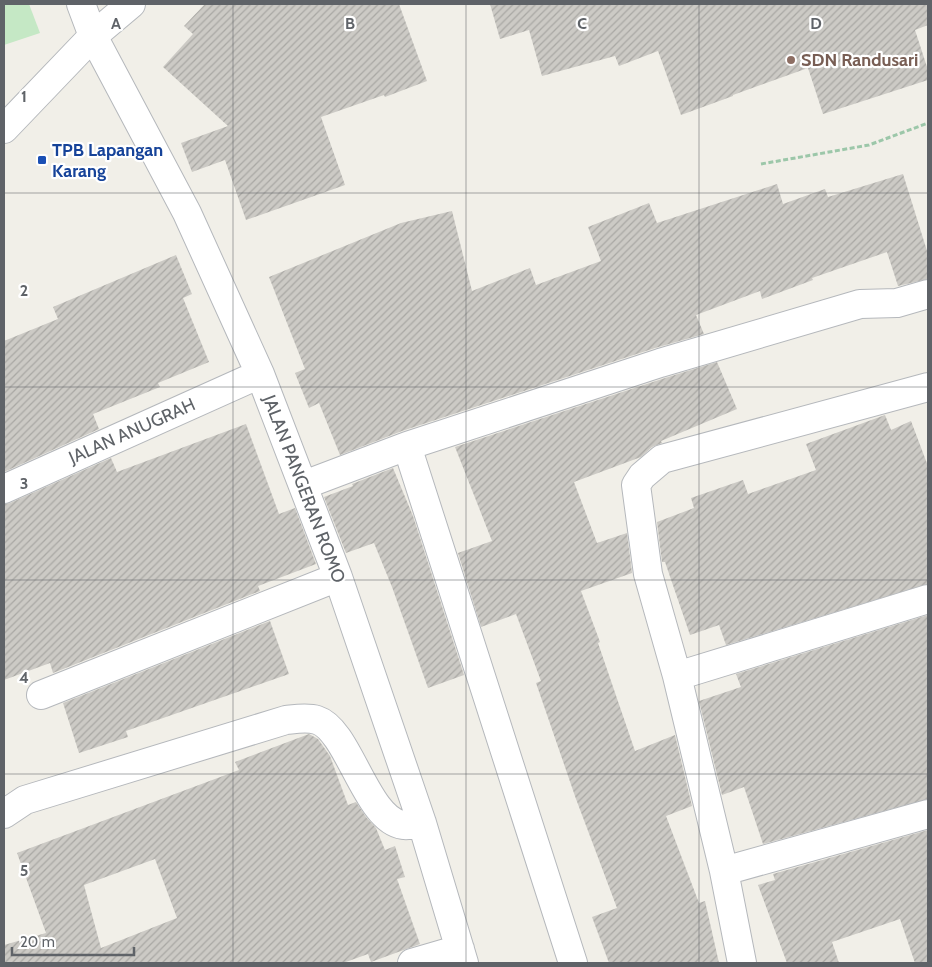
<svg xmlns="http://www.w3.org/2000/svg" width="932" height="967" font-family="Cabin,sans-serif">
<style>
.park{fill:#c5e8c5}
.building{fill:url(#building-hatch);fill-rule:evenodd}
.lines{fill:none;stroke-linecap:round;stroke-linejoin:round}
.minor-casing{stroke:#b5b8bc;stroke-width:30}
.tertiary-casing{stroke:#b5b8bc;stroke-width:30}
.path{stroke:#9cc7a9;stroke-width:3;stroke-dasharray:5 2.5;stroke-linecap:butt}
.minor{stroke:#fff;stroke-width:28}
.tertiary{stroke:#fff;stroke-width:28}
.grid{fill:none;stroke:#5f6368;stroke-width:1;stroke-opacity:0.55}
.education-dot{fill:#8d6e63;stroke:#fff;stroke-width:2}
.transit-dot{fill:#1a4fb4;stroke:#fff;stroke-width:2}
.labels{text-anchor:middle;stroke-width:4.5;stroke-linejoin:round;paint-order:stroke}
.education-label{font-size:18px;font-weight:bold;fill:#785e54;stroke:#fff;text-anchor:start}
.transit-label{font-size:18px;font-weight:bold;fill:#164399;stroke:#fff;text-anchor:start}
.street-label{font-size:18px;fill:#5f6368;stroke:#fff}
.grid-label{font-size:16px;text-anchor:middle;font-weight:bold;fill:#5f6368;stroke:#fff;stroke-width:4.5;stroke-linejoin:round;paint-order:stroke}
</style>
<defs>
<pattern id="building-hatch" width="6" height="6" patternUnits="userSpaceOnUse" patternTransform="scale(1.25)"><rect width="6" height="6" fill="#cccac5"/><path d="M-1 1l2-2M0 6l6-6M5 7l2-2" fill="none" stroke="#a9a8a4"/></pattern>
</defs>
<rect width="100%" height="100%" fill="#f1efe8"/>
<path class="park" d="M4 4H29L40 33 4 45Z"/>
<path class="building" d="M205 4H399L427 81 385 97 384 95 321 117 345 185 246 220 225 160 192 172 181 143 228 126 163 67 193 34 184 26Z
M490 4H928V25L915 30 928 70V80L823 114 808 68 733 95V96L681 115 658 51 619 66 615 56 542 76 529 30 500 39Z
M903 174 928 254V279L898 286 887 252 812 278 813 280 762 299 760 291 696 315 704 334 655 348 402 431 340 455 319 403 309 408 295 373 305 369 269 277 401 223 452 211 472 291 530 268 536 285 601 261 588 227 649 203 657 223 777 184 783 204 825 189 828 197Z
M176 255 192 294 183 298 209 362 158 383 160 387 93 414 99 429 4 472V341L58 319 53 307Z
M717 362 737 409 661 441 662 443 652 447 641 457 574 482 597 543 627 533 632 573 581 591 600 642 598 643 635 751 675 735 692 806 666 816 699 903 705 901 719 963H609L592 917 617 908 576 799 536 683 541 681 516 614 481 627 458 553 492 541 455 447 665 378Z
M885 415 891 430 911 421 928 466V584L726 645 719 625 690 635 665 562H662L657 522 694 508 691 498 743 480 748 494 816 470 806 444Z
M246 424 279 514 295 508 316 564 258 586 260 591 53 673 50 663 4 680V504L10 503 111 458 117 472Z
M393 468 413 516 464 675 428 688 392 587 374 543 346 553 324 497 353 486 352 484Z
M928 615V799L763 844 744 787 722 795 699 701 741 687 736 674Z
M270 621 289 674 126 731 128 737 79 753 63 703Z
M309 734 318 739 330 756 348 805 356 802 366 817 376 828 385 850 395 846 405 877 397 879 420 944 371 962 368 954 343 963H4V945L46 933 17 853 239 770 235 762ZM155 859 177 918 101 948 84 885Z
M928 830V963H915L900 919 832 942 839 963H787L758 885 775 880 773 874Z"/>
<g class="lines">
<g class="minor-casing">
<path id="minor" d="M81 4 93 36 187 213 260 374 338 577 422 823 464 963
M407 446 573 963
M304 485 407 446 660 363 860 304 897 303 928 294
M4 489 260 374
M677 676 928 599
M41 695 338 577
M4 814 25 800 286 720C296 719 307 717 317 720 349 730 366 820 403 825 409 826 416 824 422 823
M724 871 928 814
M412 963 460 949
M742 963 724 871 677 676 648 574 636 485 642 476 662 459 928 387"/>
</g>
<g class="tertiary-casing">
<path id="tertiary" d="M4 129 93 36 131 4"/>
</g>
<path class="path" d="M761 164 869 145 928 123"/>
<use href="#minor" class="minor"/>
<use href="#tertiary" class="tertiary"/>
</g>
<path class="grid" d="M233 4V963M466 4V963M699 4V963M4 193H928M4 387H928M4 580H928M4 774H928"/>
<circle class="education-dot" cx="791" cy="60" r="5"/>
<rect class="transit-dot" x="37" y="155" width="10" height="10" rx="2.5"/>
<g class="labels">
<g class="education-label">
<text x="801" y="66">SDN Randusari</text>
</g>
<g class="transit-label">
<text x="52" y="156">TPB Lapangan<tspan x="52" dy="21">Karang</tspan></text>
</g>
<g class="street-label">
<text transform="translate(132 431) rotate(-24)" y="6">JALAN ANUGRAH</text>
<text transform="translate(304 489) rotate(69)" y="6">JALAN PANGERAN ROMO</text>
</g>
</g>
<g class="grid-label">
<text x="116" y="29">A</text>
<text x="350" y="29">B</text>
<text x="582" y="29">C</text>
<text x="816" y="29">D</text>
<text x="24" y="102">1</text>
<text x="24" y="296">2</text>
<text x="24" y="489">3</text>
<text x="24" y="683">4</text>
<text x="24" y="876">5</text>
</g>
<rect width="932" height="967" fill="none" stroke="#5f6368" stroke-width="10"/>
<path d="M12 947v8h122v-8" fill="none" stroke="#5f6368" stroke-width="2.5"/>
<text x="20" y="947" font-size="15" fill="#5f6368" stroke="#ffffff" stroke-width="4" paint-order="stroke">20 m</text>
</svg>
